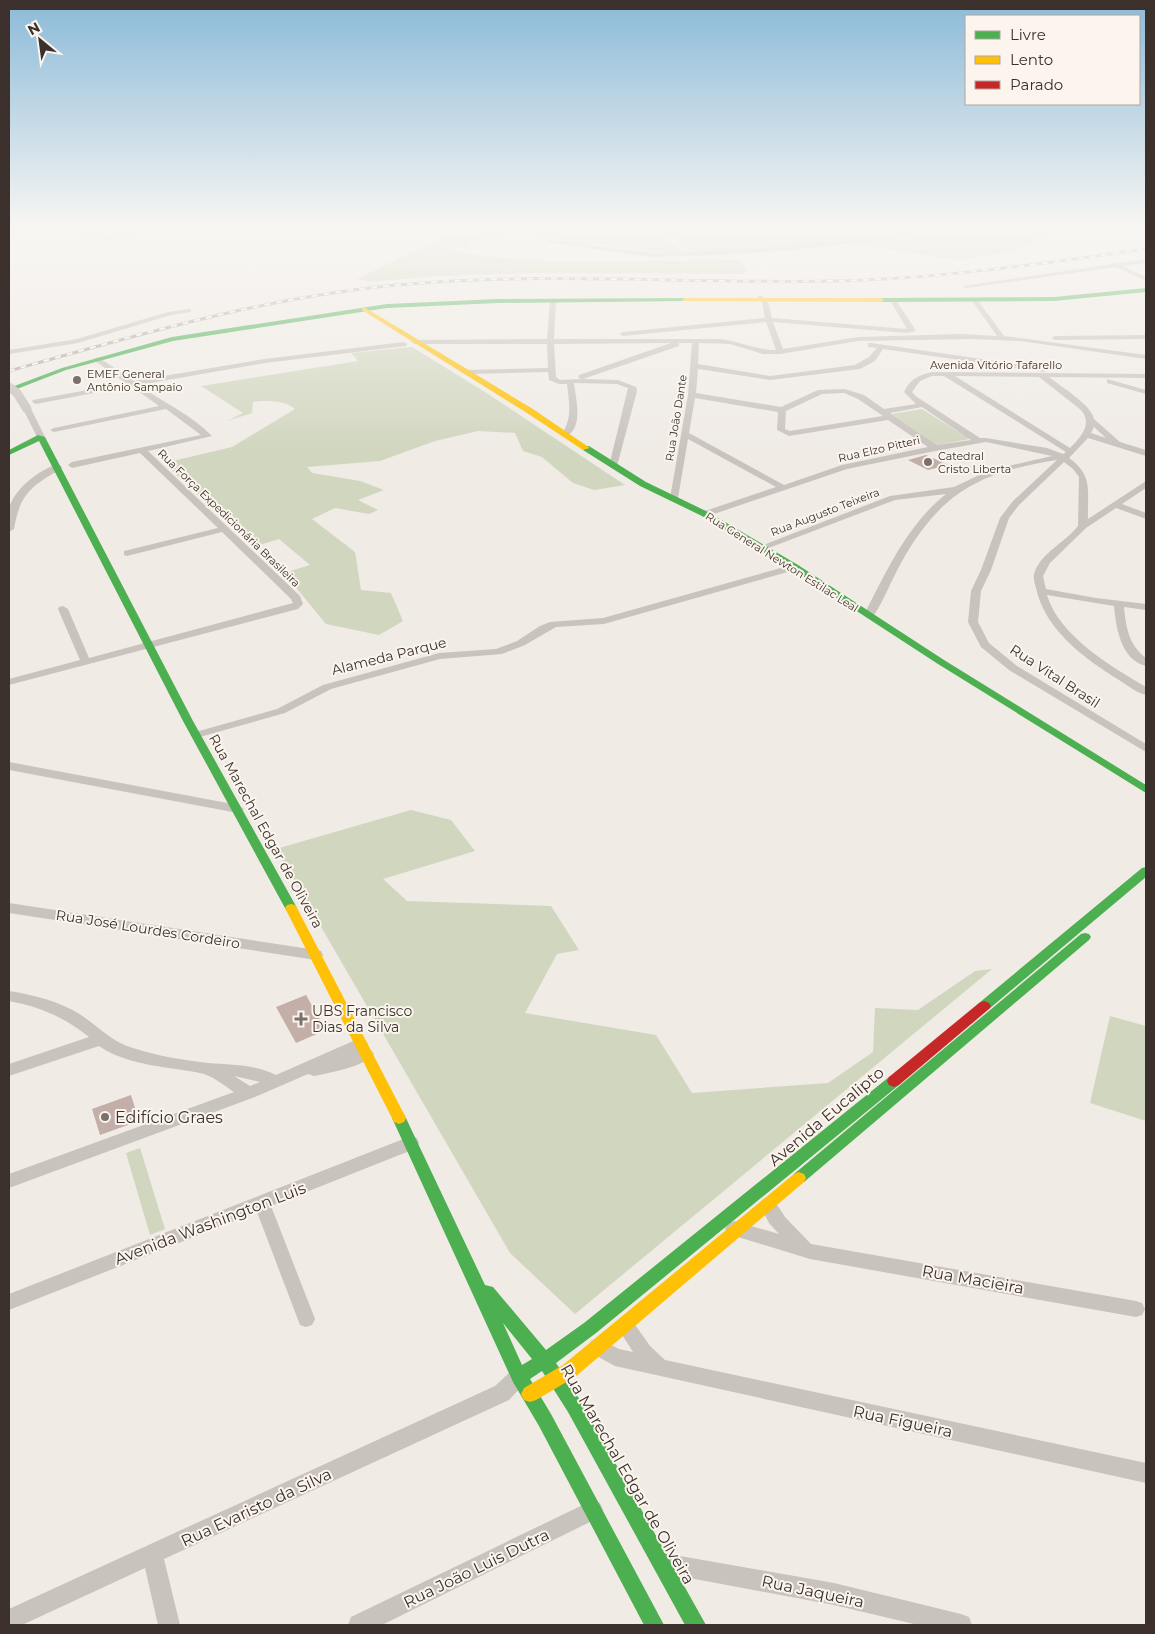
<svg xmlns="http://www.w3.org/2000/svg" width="1155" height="1634" font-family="Montserrat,sans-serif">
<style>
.green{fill:#d1d6bf}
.building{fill:#c3afa7}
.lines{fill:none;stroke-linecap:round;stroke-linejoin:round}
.street{fill:#c9c3be;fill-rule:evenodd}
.fast{fill:#4caf50;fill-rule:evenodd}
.slow{fill:#ffc107;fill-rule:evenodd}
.jam{fill:#c62828;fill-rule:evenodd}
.rail-casing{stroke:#b1aca8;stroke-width:3}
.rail{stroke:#fbf5ee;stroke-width:2;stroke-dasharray:6;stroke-linecap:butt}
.street-bridge{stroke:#c9c3be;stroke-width:9}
.poi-dot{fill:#7a716c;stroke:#fbf5ee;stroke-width:2}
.labels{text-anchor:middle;stroke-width:4;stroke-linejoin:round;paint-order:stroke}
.far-street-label{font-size:11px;fill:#3b302b;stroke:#fbf5ee}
.far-poi-label{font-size:11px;fill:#3b302b;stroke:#fbf5ee;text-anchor:start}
.street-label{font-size:14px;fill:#3b302b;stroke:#fbf5ee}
.poi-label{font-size:14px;fill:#3b302b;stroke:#fbf5ee;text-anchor:start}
.near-street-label{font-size:16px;fill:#3b302b;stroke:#fbf5ee}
.near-poi-label{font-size:16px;fill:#3b302b;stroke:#fbf5ee;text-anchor:start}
</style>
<rect width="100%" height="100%" fill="#f0ebe5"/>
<path class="green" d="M57 225H142L152 229 103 242Z
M449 225H510L507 228 490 232 504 237 467 242 473 250 446 244C471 270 690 260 736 260L742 263 747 269 744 274 532 273 438 276 370 282 357 279 438 240 445 239 450 232Z
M548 225H658L669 241 685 252H652L600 244H575L532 233Z
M666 225H870L880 232 873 237 861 239 823 242V244C795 246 707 258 686 249 678 245 671 232 666 225Z
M957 225H1090L1036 236 1035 242 1013 251 959 260 852 244Z
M412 347 485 392 625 485 594 490 573 483 542 457 523 451 515 433 478 431 435 441 380 461 307 467 312 473 360 481 384 490 358 500 378 510 369 514 335 508 312 519 355 552 361 590 391 593 403 621 379 635 326 624 284 573 310 565 279 539 253 547 164 463 232 447 295 409C286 400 264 400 253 402L252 413 227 421 243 413 201 386 358 361 351 353Z
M922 409 970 439 937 445 892 414Z
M411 810 451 820 475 851 383 879 407 901 551 906 579 950 557 954 525 1013 656 1035 692 1093 828 1083 873 1052 875 1008 918 1010 975 971 992 969 575 1314 510 1253 276 849Z
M1110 1016 1146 1026V1121L1090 1103Z
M140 1148 165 1229 150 1235 126 1153Z"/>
<path class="building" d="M926 455 948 465 928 470 908 460Z
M306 995 326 1030 296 1043 276 1007Z
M131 1095 139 1121 100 1135 92 1109Z"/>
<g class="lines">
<path class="street" d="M933 225H947L874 241 792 250 719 255 651 257 546 242 549 240 651 253 719 251 792 246 874 237Z
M1146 259V263L1123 266 1146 277V281L1116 267 966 288 963 286Z
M760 295 768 301 772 318 907 329 890 300 893 298 896 300 916 331 907 333 773 322 783 349 858 337 961 334 997 336 971 299 974 297 976 298 1004 336 1146 355V359L1020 341 972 339 858 341 780 354H763L730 344 699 343 698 364 770 376 855 365 869 357 877 348 868 347V343H871L1044 368 1048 370 1044 372 883 349 875 361 860 369 770 380 698 369 696 393 781 407 818 390 845 389 864 395 884 409 916 404 904 392C910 379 919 375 932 372L1146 374V378L1049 377C1060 386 1092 405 1094 419L1120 442 1146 450V456L1088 438 1069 458C1094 476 1087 491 1088 519L1146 481V488L1122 504 1146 513V519L1116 508 1086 528 1050 563 1043 576 1046 589 1096 598 1146 604V610L1124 607C1126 628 1129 645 1146 658V666C1121 660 1116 628 1114 606L1047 595C1059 636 1112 667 1146 687V695C1137 693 1128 686 1119 680 1085 659 1045 630 1036 588 1035 584 1033 578 1034 574 1041 552 1065 543 1078 526L1079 477 1073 469 1064 462 1019 505 1009 518 991 570 981 591 978 622 989 643 1017 666 1146 744V752L1009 670 981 647 968 622 971 591 981 570 1000 518 1013 501 1057 460C979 472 940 493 901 563 891 581 884 600 873 617H865L864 615C886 572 907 525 946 494L895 500 766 549H760L758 547 890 496 954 487 990 470 1052 456 986 442 935 451 847 469 705 517 702 516V512L776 487 688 439 678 498 674 501 670 498 688 395 692 343H679V346L583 379 618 380 636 387 637 391 617 466 613 469 609 466 628 388 617 384 574 383C576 400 584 429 565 437L561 435C573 419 569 402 567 384H559L549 380 548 372 466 374 462 372 466 370 548 368 547 344H415L411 342 415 340 547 339 550 302 553 300 556 302 554 339H720C739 341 756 350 776 350L766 322 623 336 619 334 623 332 765 318 762 302 757 297ZM671 343 579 375 578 377 581 379 560 380 556 377 554 344ZM932 376H944L1066 452 1063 454 1047 448 986 438H980L917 397 912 392 920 381ZM955 376 1039 377 1081 410C1093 424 1081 437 1070 448ZM844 393 858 399 883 416 790 431 785 429 786 411 822 394ZM695 398 778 412 777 430 789 436 888 420 928 447 842 465 784 485 689 433ZM922 407 971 440 937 445 890 413ZM1094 427 1106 438 1091 433Z
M189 309 191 310V312L171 315 78 343 9 354V350L77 339 168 312Z
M1146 335V339L1055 340 1051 338 1055 336Z
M403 342 407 344 406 346 265 363 139 385C162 402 192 415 212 436L148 451 300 596 303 604 298 609 9 685V679L80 660 58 609 59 607 63 606 68 609 89 658 293 603 291 599 222 532 127 556 124 555V551L218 528 140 453 72 468 68 465 72 462 201 435 166 409 54 432 50 430 54 428 159 406 131 386 36 404 32 402 33 400 126 383 95 361 94 359 98 357 134 381 265 359Z
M1107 379 1146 390V394L1107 383Z
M24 407 31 409 45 437 44 439 37 437 23 409Z
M58 464 62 467 61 469C31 486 20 494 14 529L9 532C9 524 7 515 9 508 15 488 39 470 58 464Z
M795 564 800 567 798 569 604 624 556 627 525 645 502 654 440 659 331 689 285 713 196 738 190 735 192 733 277 709 323 685 439 653 496 649 517 641 540 626 550 622 603 618Z
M9 762 238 805 244 809 238 813 9 770Z
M9 903 316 950 321 951 323 955 321 959 316 960 9 913Z
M9 991C34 995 59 1001 81 1015 99 1027 112 1042 133 1048 157 1056 183 1060 208 1063 232 1065 253 1064 276 1075L360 1038 365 1040 368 1044 363 1049 371 1050 374 1054C367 1066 328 1073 314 1076L308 1074 255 1097 9 1188V1174L234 1092C225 1086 214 1077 204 1074 169 1066 130 1067 99 1046L9 1076V1064L89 1037C64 1017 40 1007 9 1001ZM234 1076 260 1082 250 1086Z
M411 1136 417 1138 419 1143 417 1148 271 1206 315 1319 312 1325 306 1327 300 1325 257 1212 9 1310V1294Z
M768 1198 774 1200 785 1217 811 1244 1136 1301 1142 1303 1145 1309 1142 1315 1136 1317 810 1259 728 1234 725 1229 728 1224 734 1221 779 1234 769 1223 760 1205 762 1200Z
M625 1316 631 1319 650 1346 665 1360 1146 1463V1483L615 1366 591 1353 589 1347 591 1341 598 1338 619 1349 633 1352 616 1325 619 1319Z
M519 1367 526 1370 528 1376 526 1382 509 1400 164 1559 180 1625H158L145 1568 22 1625H9V1609L495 1386 512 1370Z
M593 1500 600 1503 603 1510 600 1517 382 1625H348L351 1617Z
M663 1553 834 1583 961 1614 969 1617 972 1625H918L834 1605 663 1573 656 1570 653 1563 656 1556Z"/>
<path class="fast" d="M1146 288V292L1054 301 881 302 878 300 881 298 1054 297Z
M685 298 688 300 687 301 498 303 387 308 173 341 66 370 9 392V388L62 368 172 337 387 304 498 299Z
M38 435 45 437 193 721 297 908 295 911H287L285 908 183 721 39 441 9 455V450Z
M583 446H589L646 482 708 512 798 565 944 660 1146 785V793L938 664 792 569 702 516 640 486 583 450Z
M1146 867V877L989 1009 984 1011 979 1009 977 1006 979 1003 1142 868Z
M1085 933 1089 934 1091 937 1089 940 804 1182 799 1184 794 1182 792 1178 794 1174 1081 934Z
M894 1075 899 1077 901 1081 899 1085 596 1333 556 1363 580 1400 706 1625H685L568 1412 542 1371 530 1379 551 1414 664 1625H644L539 1426 513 1382 392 1118 394 1114 399 1112 404 1114 485 1285 493 1287 546 1350 584 1323 889 1077ZM503 1323 532 1359 522 1365Z"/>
<path class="slow" d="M685 298H881L884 300 881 302 683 301 682 300Z
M364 307 533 409 590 448 583 450 527 413 362 310V308Z
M291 904 295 905 297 908 404 1114 406 1118 404 1122 399 1124 394 1122 285 908 287 905Z
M799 1172 804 1174 806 1178 804 1182 575 1377 536 1400 530 1402 524 1400 521 1394 524 1388 563 1365 794 1174Z"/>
<path class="jam" d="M984 1001 989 1003 991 1006 989 1009 899 1085 894 1087 889 1085 887 1081 889 1077 979 1003Z"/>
<g class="rail-casing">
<path id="rail" d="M9 371C140 334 272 295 409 284 549 272 690 284 830 281 936 279 1041 264 1146 249"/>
</g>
<use href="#rail" class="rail"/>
<path class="street-bridge" d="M9 387 17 393 27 409"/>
</g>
<linearGradient id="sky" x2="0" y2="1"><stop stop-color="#8bbad8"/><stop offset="0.5" stop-color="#f8f6f3"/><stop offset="1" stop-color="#f8f6f3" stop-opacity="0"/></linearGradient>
<rect width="1155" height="454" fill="url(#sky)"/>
<g class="poi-dot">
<circle cx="77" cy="380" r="5"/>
<circle cx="928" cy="462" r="5"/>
<path d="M298.5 1011.5h5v5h5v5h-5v5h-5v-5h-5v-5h5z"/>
<circle cx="105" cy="1117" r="5"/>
</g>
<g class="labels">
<g class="far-street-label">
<text x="996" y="369">Avenida Vitório Tafarello</text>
<text transform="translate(676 418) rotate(-81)" y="4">Rua João Dante</text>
<text transform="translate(879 449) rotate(-13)" y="4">Rua Elzo Pitteri</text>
<text transform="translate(825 512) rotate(-21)" y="4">Rua Augusto Teixeira</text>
<text transform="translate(229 518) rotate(44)" y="4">Rua Força Expedicionária Brasileira</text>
<text transform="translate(782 562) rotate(32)" y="4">Rua General Newton Estilac Leal</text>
</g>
<g class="far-poi-label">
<text x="87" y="378">EMEF General<tspan x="87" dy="13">Antônio Sampaio</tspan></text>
<text x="938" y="460">Catedral<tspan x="938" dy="13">Cristo Liberta</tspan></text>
</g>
<g class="street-label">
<text transform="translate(389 656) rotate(-14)" y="5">Alameda Parque</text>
<text transform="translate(1055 676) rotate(33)" y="5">Rua Vital Brasil</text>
<text transform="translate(266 831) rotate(61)" y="5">Rua Marechal Edgar de Oliveira</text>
<text transform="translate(148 929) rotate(9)" y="5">Rua José Lourdes Cordeiro</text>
</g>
<g class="poi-label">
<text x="312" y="1016">UBS Francisco<tspan x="312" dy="16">Dias da Silva</tspan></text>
</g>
<g class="near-street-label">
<text transform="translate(826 1116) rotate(-40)" y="6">Avenida Eucalipto</text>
<text transform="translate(210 1223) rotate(-21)" y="6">Avenida Washington Luis</text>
<text transform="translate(973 1279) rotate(10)" y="6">Rua Macieira</text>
<text transform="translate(903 1421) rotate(12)" y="6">Rua Figueira</text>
<text transform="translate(628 1474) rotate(60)" y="6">Rua Marechal Edgar de Oliveira</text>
<text transform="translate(256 1507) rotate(-25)" y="6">Rua Evaristo da Silva</text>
<text transform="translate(476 1568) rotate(-26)" y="6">Rua João Luis Dutra</text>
<text transform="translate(813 1591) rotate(12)" y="6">Rua Jaqueira</text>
</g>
<g class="near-poi-label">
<text x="115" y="1123">Edifício Graes</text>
</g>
</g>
<rect width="1155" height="1634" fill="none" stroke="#3b302b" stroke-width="20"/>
<rect x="965" y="15" width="175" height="90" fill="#fbf5ee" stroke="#aea6a0"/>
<rect x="975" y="31" width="25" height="8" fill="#4caf50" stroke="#aea6a0"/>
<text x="1010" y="40" font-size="15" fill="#3b302b">Livre</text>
<rect x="975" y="56" width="25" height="8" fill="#ffc107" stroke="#aea6a0"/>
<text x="1010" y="65" font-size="15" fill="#3b302b">Lento</text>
<rect x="975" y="81" width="25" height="8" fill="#c62828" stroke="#aea6a0"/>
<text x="1010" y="90" font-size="15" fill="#3b302b">Parado</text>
<g transform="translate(40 40) rotate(331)" stroke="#fbf5ee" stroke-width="4" paint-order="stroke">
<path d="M0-4L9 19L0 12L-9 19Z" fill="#3b302b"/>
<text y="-8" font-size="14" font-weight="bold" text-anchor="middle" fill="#3b302b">N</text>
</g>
</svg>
